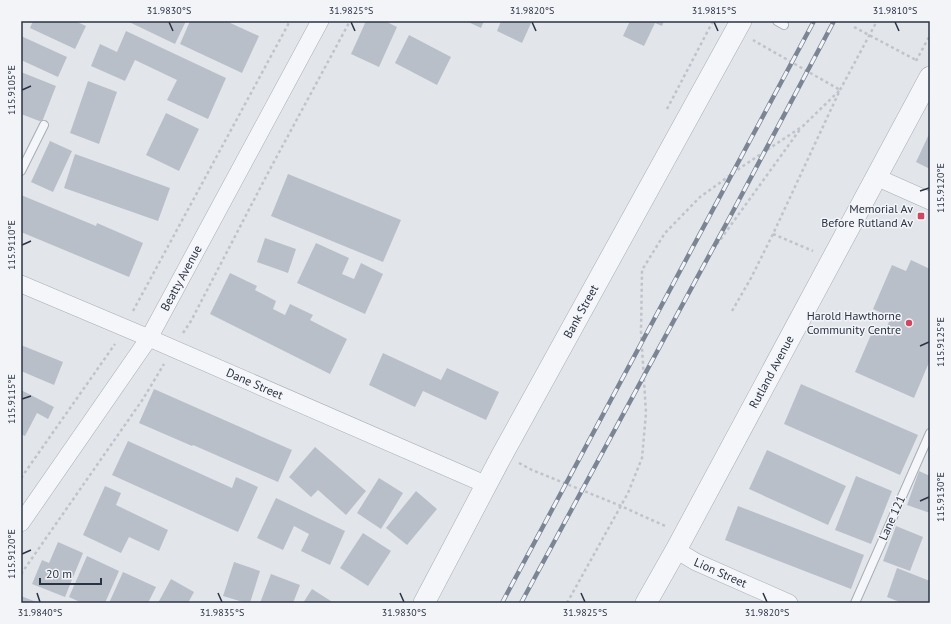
<svg xmlns="http://www.w3.org/2000/svg" width="951" height="624" font-family="'PT Sans',sans-serif">
<style>
.building{fill:#b9bfc8}
.lines{fill:none;stroke-linecap:round;stroke-linejoin:round}
.service-casing{stroke:#a7adb5;stroke-width:10}
.minor-casing{stroke:#a7adb5;stroke-width:18}
.tertiary-casing{stroke:#a7adb5;stroke-width:22}
.path{stroke:#c0c3ca;stroke-width:2.5;stroke-dasharray:3 3;stroke-linecap:butt}
.service{stroke:#f5f6f9;stroke-width:8}
.minor{stroke:#f5f6f9;stroke-width:17}
.tertiary{stroke:#f5f6f9;stroke-width:21}
.rail-casing{stroke:#7b8594;stroke-width:4.5}
.rail{stroke:#f2f4f8;stroke-width:3;stroke-dasharray:9;stroke-linecap:butt}
.ticks{fill:none;stroke:#2a3343;stroke-width:1.5}
.poi-dot{fill:#cf485f;stroke:#f2f4f8;stroke-width:1.5}
.labels{text-anchor:middle;stroke-width:3;stroke-linejoin:round;paint-order:stroke}
.poi-label{font-size:12px;fill:#2a3343;stroke:#f2f4f8;text-anchor:end}
.street-label{font-size:12px;fill:#2a3343;stroke:#f2f4f8}
.neatline{fill:none;stroke:#2a3343;stroke-width:1.5}
.ticks-label{font-size:10px;text-anchor:middle;fill:#2a3343}
</style>
<rect width="100%" height="100%" fill="#e2e6eb"/>
<path class="building" d="M33 21H75L86 26 75 49 30 28Z
M127 21H186L175 44Z
M190 21H226L259 36 242 73 180 44Z
M366 21H385L397 27 379 67 351 54Z
M466 21H484L481 28Z
M501 21H532L522 43 497 31Z
M630 21H664L662 26 655 23 644 46 623 36Z
M126 31 226 78 208 119 167 100 177 80 135 60 125 81 91 66 100 44 117 52Z
M409 35 451 57 437 85 395 63Z
M21 36 67 57 58 77 21 60Z
M21 72 56 86 42 122 21 114Z
M88 81 117 92 99 144 70 133Z
M166 113 199 129 179 171 146 155Z
M930 132V169L916 162Z
M50 141 72 151 53 192 31 182Z
M75 154 170 188 158 221 64 188Z
M288 174 401 220 383 262 271 216Z
M21 195 96 226 97 223 143 243 129 277 21 232Z
M265 238 296 249 288 273 257 262Z
M316 243 349 258 342 274 354 279 361 263 383 274 365 314 297 283Z
M911 260 930 269V360L914 398 855 372 873 330 884 334 891 317 873 309 892 265 906 271Z
M230 273 257 286 255 290 276 301 273 309 285 315 290 304 313 315 310 320 347 339 330 374 210 314Z
M21 345 63 362 54 385 21 371Z
M383 353 441 380 447 368 499 392 486 420 423 391 415 407 369 385Z
M801 384 918 435 900 475 784 424Z
M154 389 292 450 278 482 193 445 192 446 139 423Z
M21 390 54 407 48 419 37 413 25 436 21 434Z
M128 441 232 488 236 477 258 487 238 532 112 475Z
M315 447 366 491 346 515 318 490 311 497 289 477Z
M767 450 846 486 828 525 749 489Z
M919 471 930 476V513L907 505Z
M856 476 892 491 871 544 835 530Z
M379 478 403 493 381 529 357 513Z
M105 486 121 493 116 505 168 530 159 551 129 537 121 553 83 535Z
M416 491 437 509 407 545 386 528Z
M276 498 345 531 330 565 301 551 309 534 294 526 283 550 257 538Z
M738 506 864 555 851 589 725 540Z
M896 526 923 537 910 571 883 561Z
M363 533 391 551 368 586 340 568Z
M58 542 83 553 65 597 32 584 42 560 49 563Z
M87 556 119 571 105 603H82L69 597Z
M234 562 260 571 250 603H246L223 596Z
M897 568 930 581V603H902L887 597Z
M123 572 156 587 148 603H109Z
M271 574 300 585 293 603H260Z
M171 579 194 592 188 603H158Z
M312 589 334 603H303Z
M21 596 39 603H21Z"/>
<g class="lines">
<g class="service-casing">
<path id="service" d="M777 21 784 25
M21 171 44 125
M855 603 930 433"/>
</g>
<g class="minor-casing">
<g id="minor">
<path d="M876 177 930 201"/>
<path id="s1" d="M21 284 149 338 487 485"/>
<path id="s2" d="M21 523 149 338 320 21"/>
<path id="s3" d="M676 550 696 562 789 603"/>
</g>
</g>
<g class="tertiary-casing">
<g id="tertiary">
<path id="s4" d="M424 603 502 455 741 21"/>
<path id="s5" d="M646 603 676 550 930 77"/>
</g>
</g>
<path class="path" d="M854 27 916 60
M916 61 930 35
M667 109 713 21
M773 234 813 251
M710 254 801 128
M133 311 290 21
M732 311 751 278 773 234 840 90 877 21
M183 333 191 321 269 171 350 21
M519 463 532 470 621 506 665 526
M21 478 115 344
M21 574 143 399 164 364
M567 603 628 493 642 458 646 413 641 332 642 270 665 233 700 197 743 166 803 126 840 90 753 40"/>
<use href="#service" class="service"/>
<use href="#minor" class="minor"/>
<use href="#tertiary" class="tertiary"/>
<g class="rail-casing">
<path id="rail" d="M502 603 814 21
M521 603 731 215 834 21"/>
</g>
<use href="#rail" class="rail"/>
</g>
<path class="ticks" d="M169 22 173 31M351 22 355 31M532 22 536 31M714 22 718 31M895 22 899 31M22 90 31 86M920 191 929 188M22 245 31 241M920 346 929 342M22 399 31 396M920 501 929 497M22 554 31 550M37 593 40 602M218 593 222 602M400 593 404 602M581 593 585 602M763 593 767 602"/>
<g class="poi-dot">
<rect x="917" y="212" width="8" height="8" rx="2"/>
<circle cx="909" cy="323" r="4"/>
</g>
<g class="labels">
<g class="poi-label">
<text x="913" y="213">Memorial Av<tspan x="913" dy="14">Before Rutland Av</tspan></text>
<text x="901" y="320">Harold Hawthorne<tspan x="901" dy="14">Community Centre</tspan></text>
</g>
<g class="street-label">
<text dy="4" stroke="none"><textPath href="#s2" startOffset="293">Beatty Avenue</textPath></text>
<text dy="4" stroke="none"><textPath href="#s4" startOffset="331">Bank Street</textPath></text>
<text dy="4" stroke="none"><textPath href="#s5" startOffset="263">Rutland Avenue</textPath></text>
<text dy="4" stroke="none"><textPath href="#s1" startOffset="254">Dane Street</textPath></text>
<text transform="translate(892 518) rotate(-66)" y="4">Lane 121</text>
<text dy="4" stroke="none"><textPath href="#s3" startOffset="50">Lion Street</textPath></text>
</g>
</g>
<rect width="951" height="624" fill="none" stroke="#f2f4f8" stroke-width="44"/>
<path d="M40 578v6h61v-6" fill="none" stroke="#2a3343" stroke-width="2"/>
<text x="46" y="578" font-size="12" fill="#2a3343" stroke="#f2f4f8" stroke-width="3" paint-order="stroke">20 m</text>
<rect x="22" y="22" width="907" height="580" class="neatline"/>
<g class="ticks-label">
<text x="169" y="14">31.9830°S</text>
<text x="351" y="14">31.9825°S</text>
<text x="532" y="14">31.9820°S</text>
<text x="714" y="14">31.9815°S</text>
<text x="895" y="14">31.9810°S</text>
<text transform="translate(11 90) rotate(-90)" y="4">115.9105°E</text>
<text transform="translate(940 188) rotate(-90)" y="4">115.9120°E</text>
<text transform="translate(11 245) rotate(-90)" y="4">115.9110°E</text>
<text transform="translate(940 342) rotate(-90)" y="4">115.9125°E</text>
<text transform="translate(11 399) rotate(-90)" y="4">115.9115°E</text>
<text transform="translate(940 497) rotate(-90)" y="4">115.9130°E</text>
<text transform="translate(11 554) rotate(-90)" y="4">115.9120°E</text>
<text x="40" y="616">31.9840°S</text>
<text x="222" y="616">31.9835°S</text>
<text x="404" y="616">31.9830°S</text>
<text x="585" y="616">31.9825°S</text>
<text x="767" y="616">31.9820°S</text>
</g>
</svg>
